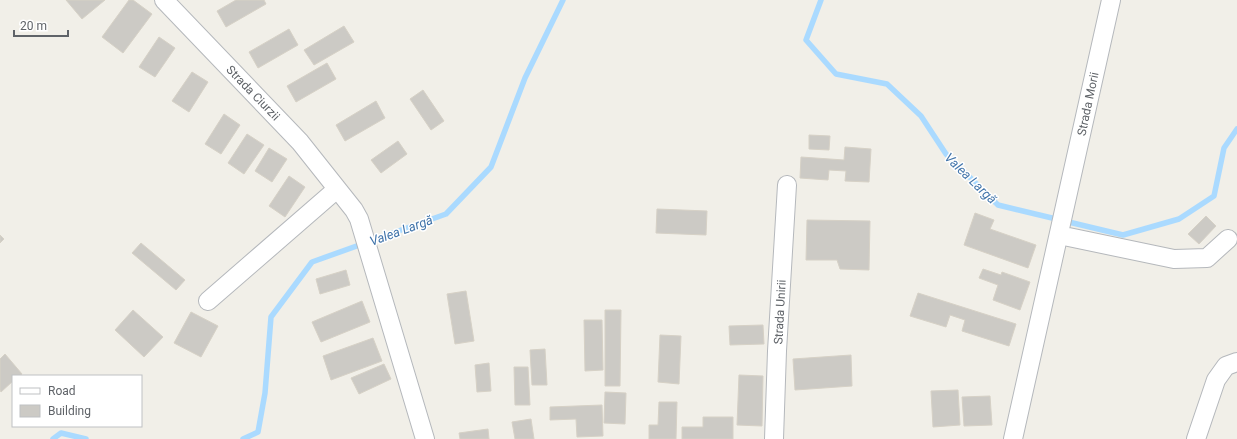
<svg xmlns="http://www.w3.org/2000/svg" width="1237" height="439" font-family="Roboto,sans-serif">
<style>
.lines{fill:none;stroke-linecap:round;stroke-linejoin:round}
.stream{stroke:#aadaff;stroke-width:5.5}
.building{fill:#cccac5;stroke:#d6d1c6}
.minor-casing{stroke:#b5b8bc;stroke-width:20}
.minor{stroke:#fff;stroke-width:18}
.labels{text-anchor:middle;stroke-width:3;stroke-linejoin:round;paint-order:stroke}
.street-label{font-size:12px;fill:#5f6368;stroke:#fff}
.water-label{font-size:13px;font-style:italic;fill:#4174aa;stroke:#fff}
</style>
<rect width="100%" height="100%" fill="#f1efe8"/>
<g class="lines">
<path class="stream" d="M821 0 806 40 836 74 887 84 921 116 946 154 998 205 1123 235 1179 219 1214 196 1224 148 1237 129
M53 439 61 433 86 439
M243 439 258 432 265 393 271 317 312 262 446 214 491 167 525 78 563 0"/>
</g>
<path class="building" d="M66 0H105L82 19Z
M129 0H133L152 14 123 53 102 37Z
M236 0H264L266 4 226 27 217 11Z
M344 26 354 42 314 65 304 50Z
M289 29 298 45 258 68 249 52Z
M159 37 175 48 155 77 139 67Z
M327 63 336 79 296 102 287 86Z
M192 72 208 82 189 112 172 101Z
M423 90 444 121 431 130 410 99Z
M376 101 385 118 345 141 336 125Z
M224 114 240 125 221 154 205 144Z
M247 134 264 145 244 174 228 163Z
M809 135 830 136 829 150 809 149Z
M398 141 407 154 381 173 371 160Z
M845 147 871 149 869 182 845 181 846 171 829 170 828 180 800 178 801 157 844 160Z
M269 148 287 159 272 182 255 171Z
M289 176 305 187 285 217 269 206Z
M657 209 707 211 706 235 656 233Z
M975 213 994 220 990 229 1036 245 1028 268 964 245Z
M1206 216 1216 226 1199 244 1188 234Z
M807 220 870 221 869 270 840 269 837 260H806Z
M0 235 4 239 0 243Z
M141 243 185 280 176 290 132 253Z
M983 269 1001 275 1002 272 1030 282 1020 310 993 300 998 285 979 278Z
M346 270 350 285 320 294 316 279Z
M466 291 474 341 455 344 447 294Z
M918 293 1016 324 1009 346 962 331 965 320 950 315 946 327 910 316Z
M362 301 370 322 321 342 312 322Z
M133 310 163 337 144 357 115 330Z
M605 310H621L620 386H605Z
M191 312 218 326 201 357 174 343Z
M584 320H602L603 370 585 371Z
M763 325 764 344 730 345 729 326Z
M660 335 681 336 679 384 658 382Z
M373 338 382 361 331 380 323 356Z
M545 349 547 385H532L530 350Z
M5 354 22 374 19 376H13V381L1 392 0 390V359Z
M851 355 852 386 795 390 793 359Z
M489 363 491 391 477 392 475 365Z
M384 364 391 379 359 394 351 378Z
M514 367H528L530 405H515Z
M739 375 763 376 762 426 737 425Z
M958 390 960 425 933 427 931 391Z
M605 392 626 393 625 424 604 423Z
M990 396 992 425 964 426 962 397Z
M659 402H677L676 439H649V425H658Z
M602 405 603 436 577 437 576 419 550 420V407Z
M703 417H733V439H682V427H703Z
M531 419 534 439H515L512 422Z
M488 429 489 439H460L459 433Z"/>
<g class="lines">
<g class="minor-casing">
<path id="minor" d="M164 0 300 142 354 210 359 219 425 439
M1059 235 1174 259 1207 258 1228 239
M208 301 337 189
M774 439 777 351 787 185
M1013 439 1111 0
M1196 439 1216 380 1226 366 1237 362"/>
</g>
<use href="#minor" class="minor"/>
</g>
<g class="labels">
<g class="street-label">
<text transform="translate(253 93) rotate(46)" y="4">Strada Ciurzii</text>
<text transform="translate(1088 104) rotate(-78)" y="4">Strada Morii</text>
<text transform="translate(780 312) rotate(-87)" y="4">Strada Unirii</text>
</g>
<g class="water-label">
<text transform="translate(971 178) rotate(44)" y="5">Valea Largă</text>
<text transform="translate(401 230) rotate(-20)" y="5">Valea Largă</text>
</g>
</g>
<rect x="12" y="375" width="130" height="52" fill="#ffffff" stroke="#bfc1c3"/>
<rect x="20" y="388" width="20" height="6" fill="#ffffff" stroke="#bfc1c3"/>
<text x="48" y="395" font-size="12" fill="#5f6368">Road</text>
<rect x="20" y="405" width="20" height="12" fill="#cccac5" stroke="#bfc1c3"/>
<text x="48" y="415" font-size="12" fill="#5f6368">Building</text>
<path d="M14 30v6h54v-6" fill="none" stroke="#5f6368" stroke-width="2"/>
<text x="20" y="30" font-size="12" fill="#5f6368" stroke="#ffffff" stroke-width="3" paint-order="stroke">20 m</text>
</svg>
